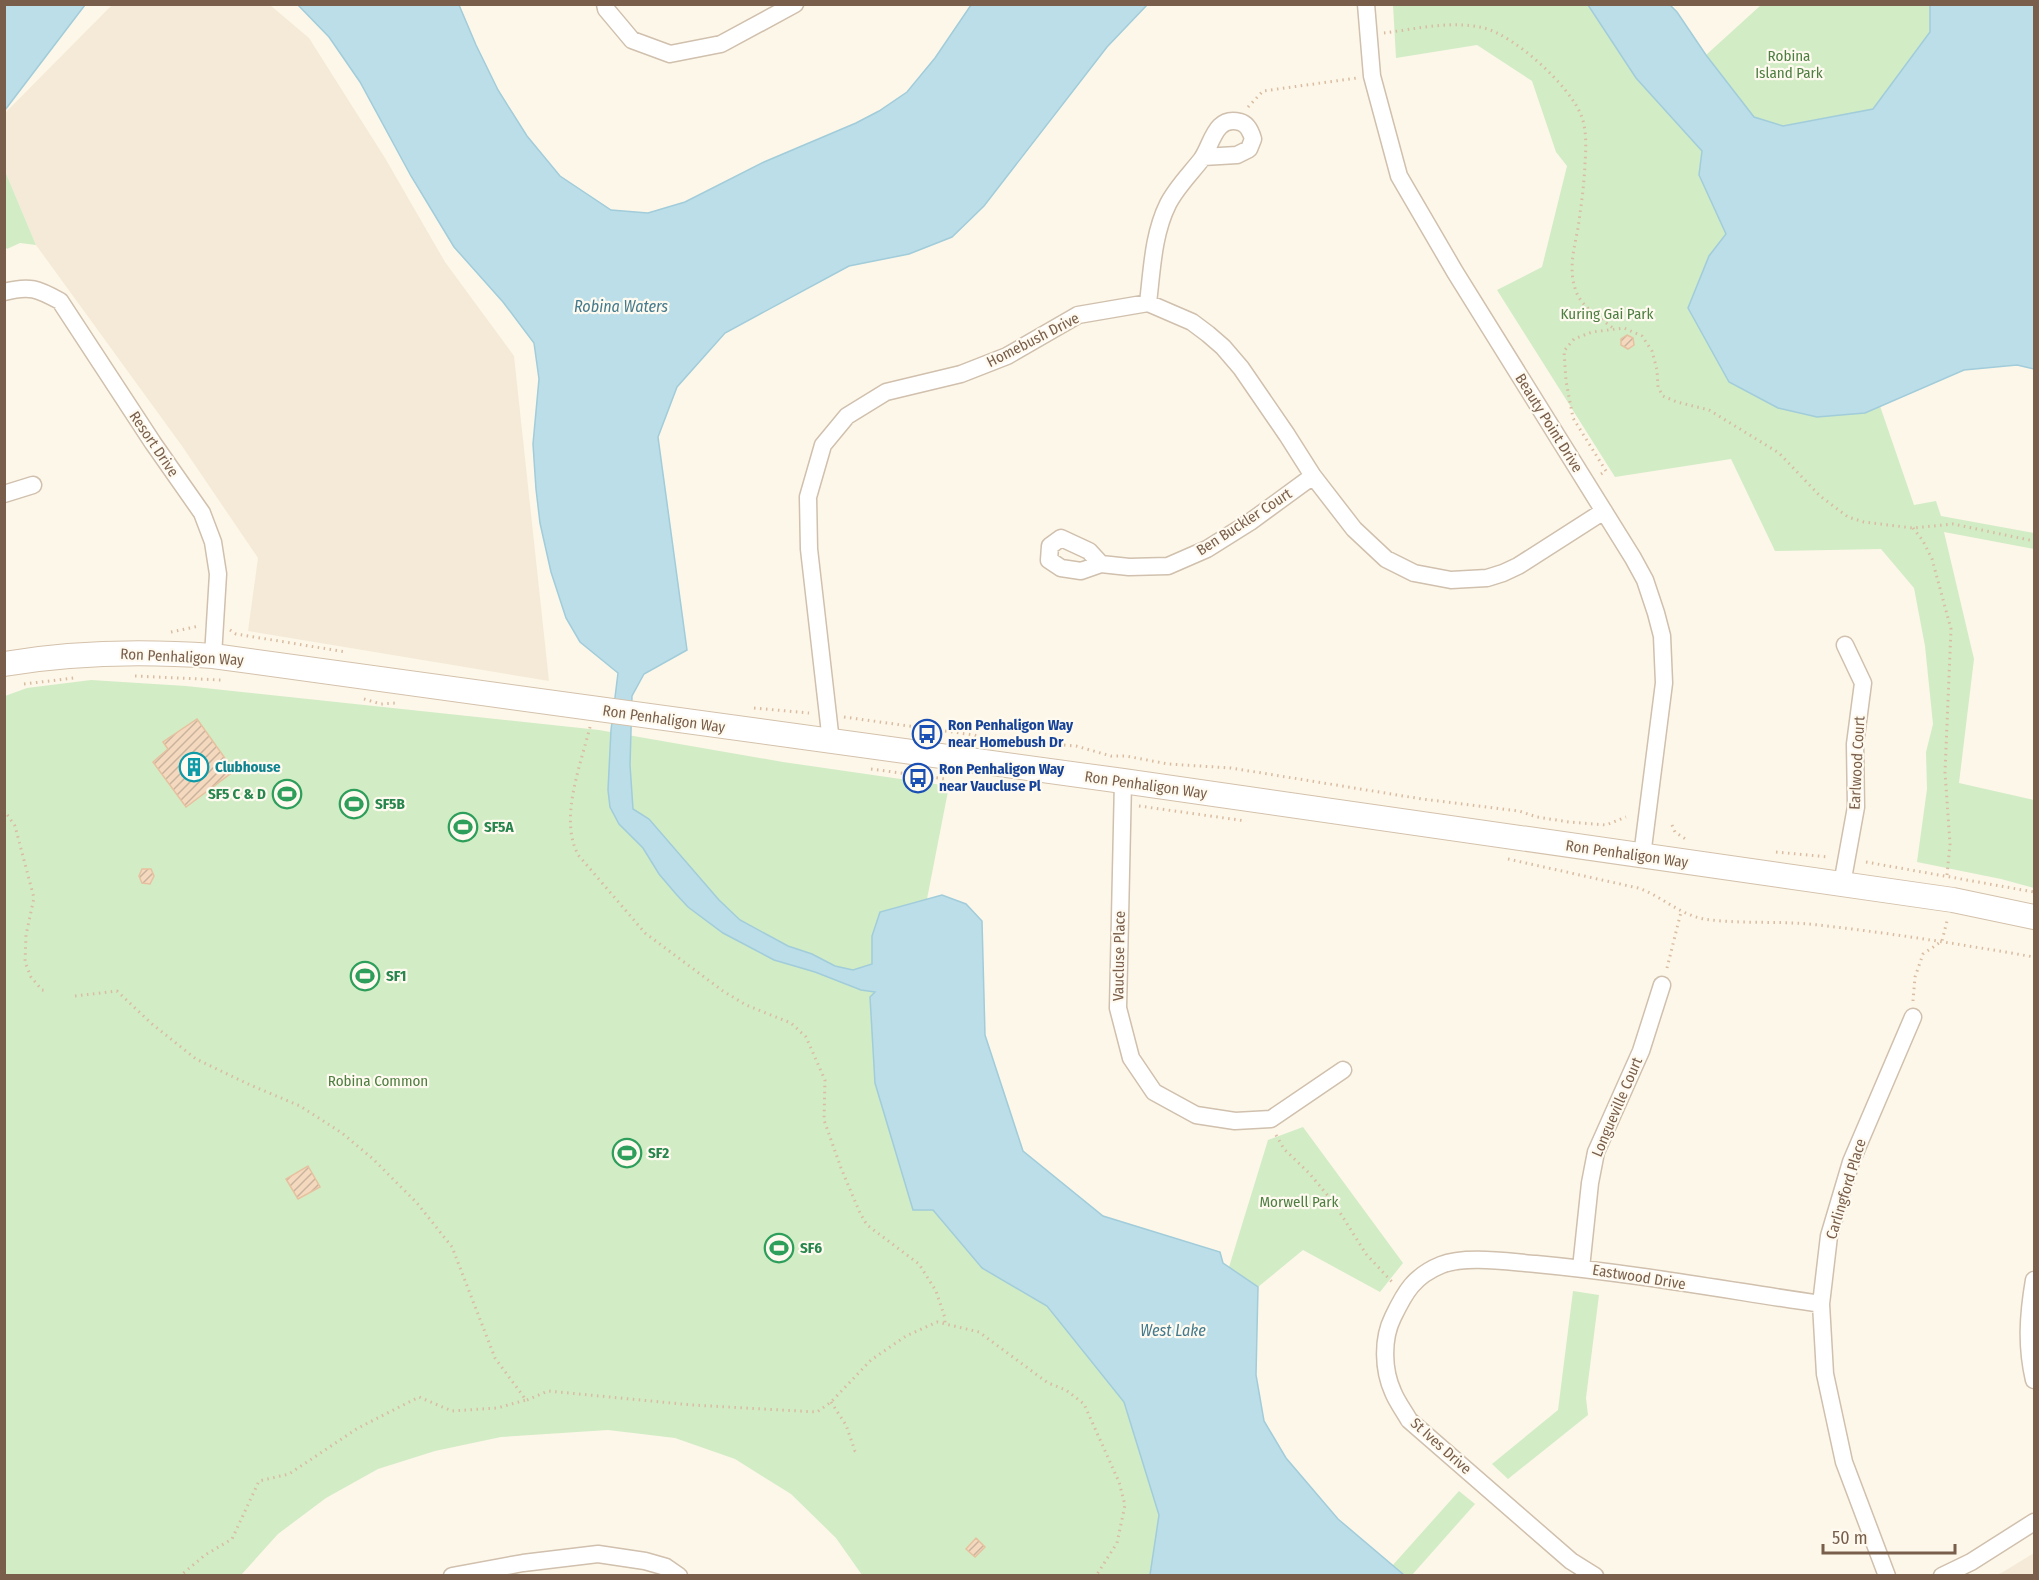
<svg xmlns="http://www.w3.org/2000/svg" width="2039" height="1580" font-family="'Fira Sans Condensed',sans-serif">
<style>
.residential{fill:#f5ead7}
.green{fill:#d2ecc6}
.water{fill:#bcdee8;stroke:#a1ccda;stroke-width:1.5}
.building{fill:url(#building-hatch);stroke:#e7c19f;stroke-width:1.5}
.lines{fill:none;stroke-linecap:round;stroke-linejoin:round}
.street-casing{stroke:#d0c0ad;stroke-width:19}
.secondary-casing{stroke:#d3c1ab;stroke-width:26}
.path{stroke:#d9bca1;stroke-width:3;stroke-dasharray:1.5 4.5;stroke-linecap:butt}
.street{stroke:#fff;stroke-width:16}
.secondary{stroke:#fff;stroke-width:24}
.labels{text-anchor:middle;stroke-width:4.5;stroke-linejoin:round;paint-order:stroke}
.park-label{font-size:15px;fill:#4e7f42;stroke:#fffaf0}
.street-label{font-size:15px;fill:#795f4b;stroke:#fffaf0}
.transit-label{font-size:15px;font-weight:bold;fill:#164399;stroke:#fffaf0;text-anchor:start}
.culture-label{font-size:15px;font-weight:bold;fill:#0d838f;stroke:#fffaf0;text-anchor:start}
.leisure-label{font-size:15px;font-weight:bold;fill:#27864d;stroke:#fffaf0;text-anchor:start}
.water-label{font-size:16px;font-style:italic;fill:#437a8d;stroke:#fffaf0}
</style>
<defs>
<pattern id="building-hatch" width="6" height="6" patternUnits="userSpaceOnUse" patternTransform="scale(1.5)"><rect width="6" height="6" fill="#f4d9bf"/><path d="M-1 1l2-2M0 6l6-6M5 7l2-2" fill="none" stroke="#cab39d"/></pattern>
</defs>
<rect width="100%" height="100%" fill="#fdf7e9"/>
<path class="residential" d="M112 5H270L309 38 385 158 445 262 514 356 549 681 248 631 258 558 182 446 36 245 5 171 4 114Z
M2034 1553V1575H1996L2003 1572Z"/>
<path class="green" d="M1393 5H1588L1636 78 1702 151 1699 175 1726 234 1709 256 1863 413 1880 406 1914 505 1936 501 1941 516 2034 533V549L1944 532 1974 659 1959 783 2034 800V888L2001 879 1917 862 1927 789 1926 752 1933 724 1925 646 1914 588 1881 549 1775 551 1731 459 1615 477 1497 290 1542 267 1567 166 1556 152 1532 81 1477 45 1396 58Z
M1761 5H1930V32L1873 109 1782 126 1754 117 1706 55Z
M5 171 36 245 20 243 7 249 5 246Z
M91 680 186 686 599 730 783 762 949 786 927 899 880 912 876 992 870 997 875 1083 913 1210H933L982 1268 1047 1306 1124 1402 1159 1515 1150 1575H862L836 1538 791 1494 735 1459 675 1438 608 1430 501 1437 435 1451 378 1469 326 1498 278 1534 241 1575H5V696L27 688Z
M1303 1127 1403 1263 1380 1292 1303 1250 1258 1287 1229 1267 1268 1140Z
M1573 1291 1599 1295 1586 1398 1588 1415 1508 1479 1492 1464 1558 1410Z
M1459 1491 1475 1504 1412 1575H1404L1392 1566Z"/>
<path class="water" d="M5 4 85 5 5 110 4 5Z
M298 5H459L476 45 498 90 527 136 560 176 611 210 648 213 685 202 764 162 856 123 879 111 907 92 935 58 971 5H1147L1107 47 984 206 952 237 909 254 849 266 725 333 677 387 658 437 687 650 644 674 632 696 630 765 633 809 649 819 719 900 740 920 788 946 812 954 835 966 853 970 872 964V936L880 912 942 895 966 904 982 921 985 1035 1023 1151 1103 1216 1220 1252 1223 1263 1258 1287 1256 1375 1264 1421 1286 1458 1338 1519 1404 1575H1150L1159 1515 1124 1402 1047 1306 982 1268 933 1210H913L875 1083 870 997 875 992 861 990 815 972 774 960 723 933 688 907 676 894 659 874 643 848 619 824 610 807 608 790 611 730 618 673 580 642 566 618 551 572 540 523 536 489 533 444 539 379 534 343 503 302 454 247 411 176 360 82 329 37Z
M1588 5H1670L1677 12 1706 55 1754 117 1783 126 1873 109 1930 32V5H2034V369L2017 365 1964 370 1865 413 1817 417 1778 408 1729 382 1688 308 1709 256 1726 234 1699 175 1702 151 1636 78Z"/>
<path class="building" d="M1627 335 1633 338 1634 345 1628 349 1621 345V339Z
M197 719 234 771 186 807 153 762 168 749 163 742Z
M142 869H151L154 876 150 884 142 883 139 876Z
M308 1166 320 1187 298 1199 286 1179Z
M976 1538 985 1547 975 1557 966 1549Z"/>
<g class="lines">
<g class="street-casing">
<path id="street" d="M605 4 606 9 632 40 670 54 721 44 795 4
M1366 4 1372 76 1399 176 1455 272 1633 558 1645 580 1656 613 1662 636 1664 683 1642 856
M4 292C30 285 38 289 60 301L153 443 202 513 213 542 218 574 213 656
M1148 303C1152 270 1153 234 1168 204 1176 188 1190 174 1201 160 1212 146 1214 115 1240 122 1248 124 1251 132 1253 139L1249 149 1237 155 1203 157
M4 494 33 485
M1101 564 1089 551 1061 538 1050 546 1049 560 1061 568 1081 571 1101 564 1129 567 1168 566 1207 549 1250 522 1313 476
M831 742 809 549 808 497 823 445 847 416 886 392 961 374 1007 356 1078 315 1148 303 1192 322 1208 334 1223 347 1241 368 1287 435 1313 476 1354 529 1386 559 1414 573 1451 580 1487 578 1503 573 1518 566 1604 511
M1123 781 1118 1008 1131 1058 1154 1092 1196 1115 1235 1121 1271 1119 1343 1070
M1842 884 1856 807 1855 744 1863 683 1845 645
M1581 1268 1590 1183 1596 1152 1641 1051 1662 985
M2034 1280C2028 1315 2026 1346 2034 1380
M452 1576 523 1563 598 1554 645 1561 666 1567 679 1576
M1595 1576 1571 1561 1409 1420C1404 1411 1397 1402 1393 1392 1383 1370 1382 1339 1393 1317 1405 1292 1414 1276 1441 1265 1466 1255 1509 1262 1536 1264 1632 1273 1726 1290 1821 1304
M1887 1576 1844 1462 1825 1374 1821 1304 1829 1236 1851 1162 1913 1017
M1942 1576 1971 1562 2034 1522"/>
</g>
<g class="secondary-casing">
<path id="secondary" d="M4 664C74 652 143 651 213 656L1123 781 1953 900 2034 917"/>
</g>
<path class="path" d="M1384 33C1415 29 1453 20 1484 28 1515 36 1569 85 1581 115 1587 129 1586 149 1585 164 1584 186 1581 207 1578 228 1574 249 1568 270 1576 291 1581 307 1602 319 1614 329
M1248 107 1263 91 1357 78
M1601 474 1606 471 1573 418 1566 381 1564 351 1574 339 1592 332 1624 328 1642 336 1652 351 1657 370 1658 387 1663 396 1677 402 1709 410 1779 453 1820 496 1848 517 1864 522 1913 528 1953 524 2034 541
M1913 528 1923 541 1932 559 1951 629 1945 772 1950 844 1947 875
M230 630 236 634 346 652
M171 632 199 626
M135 676 221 680
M24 684 74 678
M364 699 381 704 396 703
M754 708 809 713
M844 717 974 735 989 739 1076 746 1111 756H1126L1168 764 1231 768 1422 799 1519 811 1537 817 1569 822 1606 825 1626 817
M590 727C581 764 558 821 579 856L645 933 723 991 746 1005 791 1023 806 1037 825 1080 824 1120 841 1168 860 1213 867 1225 919 1264 936 1291 945 1318V1324
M871 769 945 779
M1139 806 1246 821
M4 810 15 826 34 898 26 935 25 962 31 977 42 990 48 991
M1672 825 1675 832 1687 840
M1776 852 1829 857
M1508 859 1638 888C1662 896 1678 914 1704 919 1736 924 1775 921 1809 924 1884 932 1959 944 2034 957
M1866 862 2034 892
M1667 968 1681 912
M75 996 117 991 152 1024 196 1059 248 1084 300 1106 342 1133 373 1159 417 1203 452 1247 495 1358 526 1400 497 1408 452 1411 419 1397 358 1428 289 1474 259 1481 232 1539 205 1555 180 1576
M1913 1001 1915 977 1923 954 1942 941 1947 921
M1276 1135 1284 1149 1309 1173 1334 1203 1366 1254 1394 1284
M527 1400 548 1391 692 1405 817 1412 831 1402 871 1360 906 1336 937 1322 979 1332 1048 1383 1066 1390 1084 1404 1119 1482 1125 1505 1117 1543 1096 1576
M831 1402 846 1425 855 1451 859 1453"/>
<use href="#street" class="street"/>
<use href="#secondary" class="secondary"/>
</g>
<defs>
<g id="bus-ring" transform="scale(1.5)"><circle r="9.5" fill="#fffaf0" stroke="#1a4fb4" stroke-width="1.5"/><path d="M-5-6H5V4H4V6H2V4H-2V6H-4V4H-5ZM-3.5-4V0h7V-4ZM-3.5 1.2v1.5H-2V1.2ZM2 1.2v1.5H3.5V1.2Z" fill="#1a4fb4"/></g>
<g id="building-ring" transform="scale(1.5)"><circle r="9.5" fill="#fffaf0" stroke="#0f9aa8" stroke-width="1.5"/><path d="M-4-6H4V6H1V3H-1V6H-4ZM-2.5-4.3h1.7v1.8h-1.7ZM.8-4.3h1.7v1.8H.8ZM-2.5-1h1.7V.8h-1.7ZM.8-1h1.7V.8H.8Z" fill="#0f9aa8"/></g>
<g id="stadium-ring" transform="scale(1.5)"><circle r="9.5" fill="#fffaf0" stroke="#2e9e5b" stroke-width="1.5"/><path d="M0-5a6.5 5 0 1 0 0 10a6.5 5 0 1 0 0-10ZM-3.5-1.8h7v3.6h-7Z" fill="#2e9e5b"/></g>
</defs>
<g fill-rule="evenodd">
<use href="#bus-ring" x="927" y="734"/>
<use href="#building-ring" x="194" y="767"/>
<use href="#bus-ring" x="918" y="778"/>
<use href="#stadium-ring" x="287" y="794"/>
<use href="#stadium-ring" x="354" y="804"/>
<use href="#stadium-ring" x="463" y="827"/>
<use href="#stadium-ring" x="365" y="976"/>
<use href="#stadium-ring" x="627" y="1153"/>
<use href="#stadium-ring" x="779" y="1248"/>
</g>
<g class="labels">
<g class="park-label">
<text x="1789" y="61">Robina<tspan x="1789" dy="17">Island Park</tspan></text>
<text x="1607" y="319">Kuring Gai Park</text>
<text x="378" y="1086">Robina Common</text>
<text x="1299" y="1207">Morwell Park</text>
</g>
<g class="street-label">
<text transform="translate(1033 340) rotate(-27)" y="5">Homebush Drive</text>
<text transform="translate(1549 423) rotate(58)" y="5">Beauty Point Drive</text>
<text transform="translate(154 444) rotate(56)" y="5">Resort Drive</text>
<text transform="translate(1244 522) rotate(-33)" y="5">Ben Buckler Court</text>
<text transform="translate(182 657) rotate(3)" y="5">Ron Penhaligon Way</text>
<text transform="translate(664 719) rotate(8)" y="5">Ron Penhaligon Way</text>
<text transform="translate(1857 763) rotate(-87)" y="5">Earlwood Court</text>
<text transform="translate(1146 785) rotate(8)" y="5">Ron Penhaligon Way</text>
<text transform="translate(1627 854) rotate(8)" y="5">Ron Penhaligon Way</text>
<text transform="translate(1119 956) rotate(-89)" y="5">Vaucluse Place</text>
<text transform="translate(1617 1107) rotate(-67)" y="5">Longueville Court</text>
<text transform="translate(1846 1189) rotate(-73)" y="5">Carlingford Place</text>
<text transform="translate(1639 1277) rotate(9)" y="5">Eastwood Drive</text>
<text transform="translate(1441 1446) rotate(42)" y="5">St Ives Drive</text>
</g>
<g class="transit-label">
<text x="948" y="730">Ron Penhaligon Way<tspan x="948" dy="17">near Homebush Dr</tspan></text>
<text x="939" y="774">Ron Penhaligon Way<tspan x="939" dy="17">near Vaucluse Pl</tspan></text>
</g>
<g class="culture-label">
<text x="215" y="772">Clubhouse</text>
</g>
<g class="leisure-label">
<text x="266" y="799" text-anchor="end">SF5 C &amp; D</text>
<text x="375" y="809">SF5B</text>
<text x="484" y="832">SF5A</text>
<text x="386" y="981">SF1</text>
<text x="648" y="1158">SF2</text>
<text x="800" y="1253">SF6</text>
</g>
<g class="water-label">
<text x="621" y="312">Robina Waters</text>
<text x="1173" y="1336">West Lake</text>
</g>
</g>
<rect width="2039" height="1580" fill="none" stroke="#795f4b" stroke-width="12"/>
<path d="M1823 1544v9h132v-9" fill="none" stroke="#795f4b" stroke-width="3"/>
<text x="1832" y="1544" font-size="18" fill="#795f4b" stroke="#fffaf0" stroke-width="4.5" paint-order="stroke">50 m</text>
</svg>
